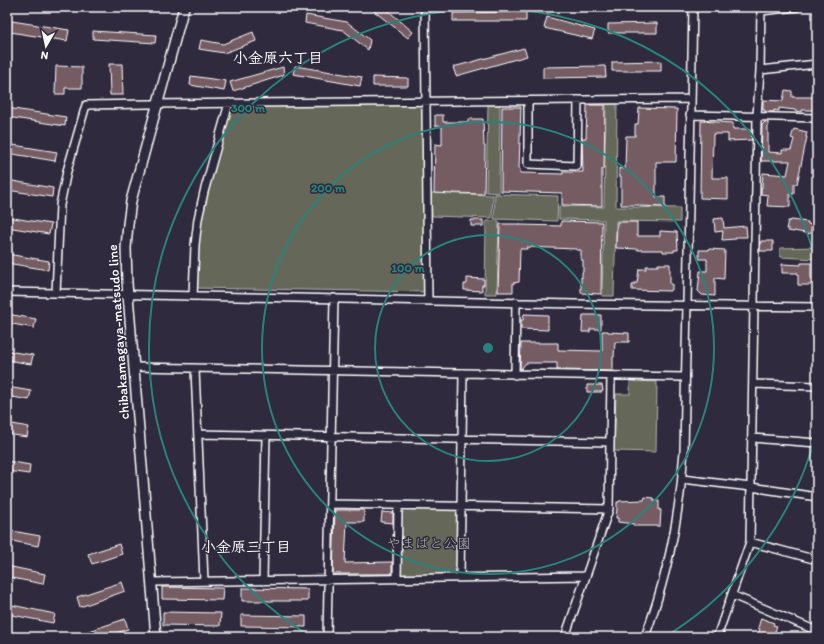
<svg xmlns="http://www.w3.org/2000/svg" width="824" height="644" font-family="Itim,'Klee One',sans-serif">
<style>
.green{fill:#656759;stroke:#b2b3ac}
.building{fill:#745c64;stroke:#fff}
.lines{fill:none;stroke-linecap:round;stroke-linejoin:round}
.minor-casing{stroke:#fff;stroke-width:10}
.major-casing{stroke:#fff;stroke-width:12}
.minor{stroke:#2f2a3d;stroke-width:7}
.major{stroke:#2f2a3d;stroke-width:9}
.ring{fill:none;stroke:#27847c;stroke-width:2}
.labels{text-anchor:middle;stroke-width:3;stroke-linejoin:round;paint-order:stroke}
.street-label{font-size:14px;fill:#fff;stroke:#2f2a3d}
.park-label{font-size:14px;fill:#b2b3ac;stroke:#2f2a3d}
.neighbourhood-label{font-size:15px;font-weight:bold;fill:#fff;stroke:#2f2a3d}
.centre{fill:#27847c;stroke:#2f2a3d;stroke-width:2}
.ring-label{font-size:12px;text-anchor:middle;font-weight:bold;fill:#27847c;stroke:#2f2a3d;stroke-width:3;stroke-linejoin:round;paint-order:stroke}
</style>
<rect width="100%" height="100%" fill="#2f2a3d"/>
<filter id="ink" filterUnits="userSpaceOnUse"><feTurbulence type="fractalNoise" baseFrequency=".025" numOctaves="2"/><feDisplacementMap in="SourceGraphic" scale="8" xChannelSelector="R" yChannelSelector="G"/><feConvolveMatrix kernelMatrix="1 2 1 2 8 2 1 2 1" color-interpolation-filters="sRGB"/></filter>
<g filter="url(#ink)">
<path class="green" d="M426 101 428 292 193 288 196 232 229 103Z
M606 104H617L616 207 680 208V222L616 221 614 296H602L604 220 559 219V206L604 207Z
M488 105H500L499 193 486 192Z
M431 193 493 195 492 218 432 216Z
M495 194 558 196 557 221 494 219Z
M486 221H499L497 294H485Z
M817 247V259L781 257 780 256V248Z
M630 381 657 382 656 452 614 451 616 394H630Z
M404 509 455 510 458 512 457 573 455 575H402L400 573 401 512Z"/>
<path class="building" d="M369 7H384L413 32 408 38Z
M526 12V21H453V13Z
M306 15 347 22 370 40 368 50 343 30 305 23Z
M547 17 595 30 592 39 544 28Z
M12 21 69 30 67 41 10 32Z
M657 23V33H608V24Z
M93 31 156 35 155 43 93 39Z
M253 32 256 41 224 53 199 49 201 40 223 44Z
M524 48 527 56 456 76 453 67Z
M661 61V71H612V62Z
M109 64H122L123 95H110Z
M56 66 82 67V88H65V94H55Z
M295 66 362 77 360 86 293 74Z
M605 66 606 77 543 78V67Z
M283 67 284 75 233 91 230 82Z
M191 76 226 81 224 91 190 85Z
M373 77 408 78V86H373Z
M785 90 792 91V97H817V110H802V112L795 111V110L779 108V111L774 110V112H765V110H763V100L783 101Z
M587 105H605L604 169H602V206L562 205V193L501 191 502 107H521L519 169H520V173L563 174V172H583L582 138H586Z
M7 108 66 117 65 126 7 117Z
M639 108 677 109 676 162H656V197H665V207L639 206V205H621V176H619V168L625 169 626 136H635V124H638Z
M435 115H443V122H468V119H483L484 146H485L484 194 452 193V194L434 193 435 144 442 145V126H435Z
M701 121 733 123V129H750V131H752V140L728 141V134H713L712 178H728V199L700 198Z
M765 122H768V152L782 153V150H791L794 139 791 138 794 129 807 132 806 137H807L797 184H794V194H790V207L767 206 768 195 761 194V188H762L763 173 787 175 790 161H761L762 125Z
M7 144 57 152 55 161 7 153Z
M7 180 53 188 52 197 7 190Z
M7 217 51 224 49 234 7 227Z
M723 218 724 228 746 226 747 237H736V239L722 240 723 231 715 232 714 219Z
M471 220H483V226H471Z
M791 220 808 222V224L812 225 810 234 794 231V232L788 231 789 229H786L788 221H790Z
M561 221 602 222 601 294 581 293V277L582 278V272H583V260H581V250H576V249L527 247V249H520L519 282 513 283V292H498L500 224H520V225L561 226Z
M617 222H637V236H660V231L677 232 678 250H674V252H663V250H638V249L616 248Z
M761 241H773V251H760Z
M709 249 725 250 724 279 715 278V296L702 295 698 291 700 271H707V259H699V250H709Z
M7 254 49 261 48 270 7 263Z
M801 263H811V285H798V273H782V264L801 265Z
M658 264H670V284H672V290H670V291L632 290V285H634V283H637L639 269H646V266H658Z
M467 278 484 279V285H482V291L464 290V284H467Z
M7 314 36 319 34 328 7 323Z
M524 314 548 315V330L521 329V320H523Z
M583 315H601V329H590V332H582Z
M602 331H608V332L629 333V342H615L614 357H613V371L557 370V363H526L521 369H520L521 343H558V350L602 351Z
M7 351 33 355 31 364 7 360Z
M587 385H602L603 391H602V392H587Z
M7 387 31 391 29 400 7 396Z
M7 423 29 427 27 437 7 434Z
M7 461 30 465 29 474 7 471Z
M645 497 654 498V501H659V510H661L660 526H634V524L618 522V518H616L617 508V502H619V501L644 500Z
M335 510H364V522H347L345 563 392 562V574H333Z
M382 512 393 513V523L381 522Z
M7 530 40 536 38 546 7 540Z
M119 544 122 554 92 564 88 554Z
M7 566 45 574 43 584 7 577Z
M122 582 125 591 80 607 77 597Z
M162 587 223 588 222 600 162 599Z
M242 588 308 589V601H242Z
M7 604 55 614 53 623 7 614Z
M163 612 221 613 220 626 163 625Z
M241 615 306 616V627L241 626Z
M761 618 774 623 773 625 777 626 773 637H757L760 629 758 628Z
M125 619 128 629 105 637H75L74 636Z"/>
<g class="lines">
<g class="minor-casing">
<path id="minor" d="M425 7 428 301
M761 11 797 7
M760 70 817 64
M528 101V164L577 166 578 100
M690 115 817 118
M7 292 574 304 817 307
M56 293 60 205 67 171 86 105 150 104 690 99
M193 296 195 245 198 219 204 192 229 103
M134 367 685 377
M195 369 204 581
M515 375 516 302
M753 384 817 386
M199 434 610 442
M752 438 817 443
M682 479 751 487 817 497
M330 504 609 509
M750 542 817 560
M397 578 398 505
M460 578 463 373
M263 581 266 436
M152 582 586 576
M732 595 817 631
M327 637 334 298
M565 637 609 509 611 376
M645 637C661 593 673 547 679 501 682 484 682 468 684 452L693 7
M717 637 750 542 756 184 757 116 760 70 761 7"/>
</g>
<g class="major-casing">
<path id="major" d="M156 637 127 283 126 248 128 224 131 201 184 7"/>
</g>
<use href="#minor" class="minor"/>
<use href="#major" class="major"/>
</g>
</g>
<g class="ring">
<circle cx="488" cy="348" r="113"/>
<circle cx="488" cy="348" r="226"/>
<path d="M817 430A339 339 0 0 1 668 635M308 635A339 339 0 1 1 817 266"/>
</g>
<g class="labels">
<g class="street-label">
<text transform="translate(118 332) rotate(-94)" y="5">chibakamagaya-matsudo line</text>
</g>
<g class="park-label">
<text x="429" y="548">やまばと公園</text>
</g>
<g class="neighbourhood-label">
<text x="278" y="63">小金原六丁目</text>
<text x="246" y="552">小金原三丁目</text>
</g>
</g>
<circle cx="488" cy="348" r="6" class="centre"/>
<g class="ring-label">
<text x="248" y="112">300 m</text>
<text x="328" y="192">200 m</text>
<text x="408" y="272">100 m</text>
</g>
<rect width="824" height="644" fill="none" stroke="#2f2a3d" stroke-width="24"/>
<rect x="12" y="12" width="800" height="620" fill="none" stroke="#fff" stroke-width="1.5" filter="url(#ink)"/>
<g transform="translate(46 46) rotate(189)" stroke="#2f2a3d" stroke-width="3" paint-order="stroke">
<path d="M0-3L7 15L0 10L-7 15Z" fill="#ffffff"/>
<text y="-6" font-size="11" font-weight="bold" text-anchor="middle" fill="#ffffff">N</text>
</g>
</svg>
